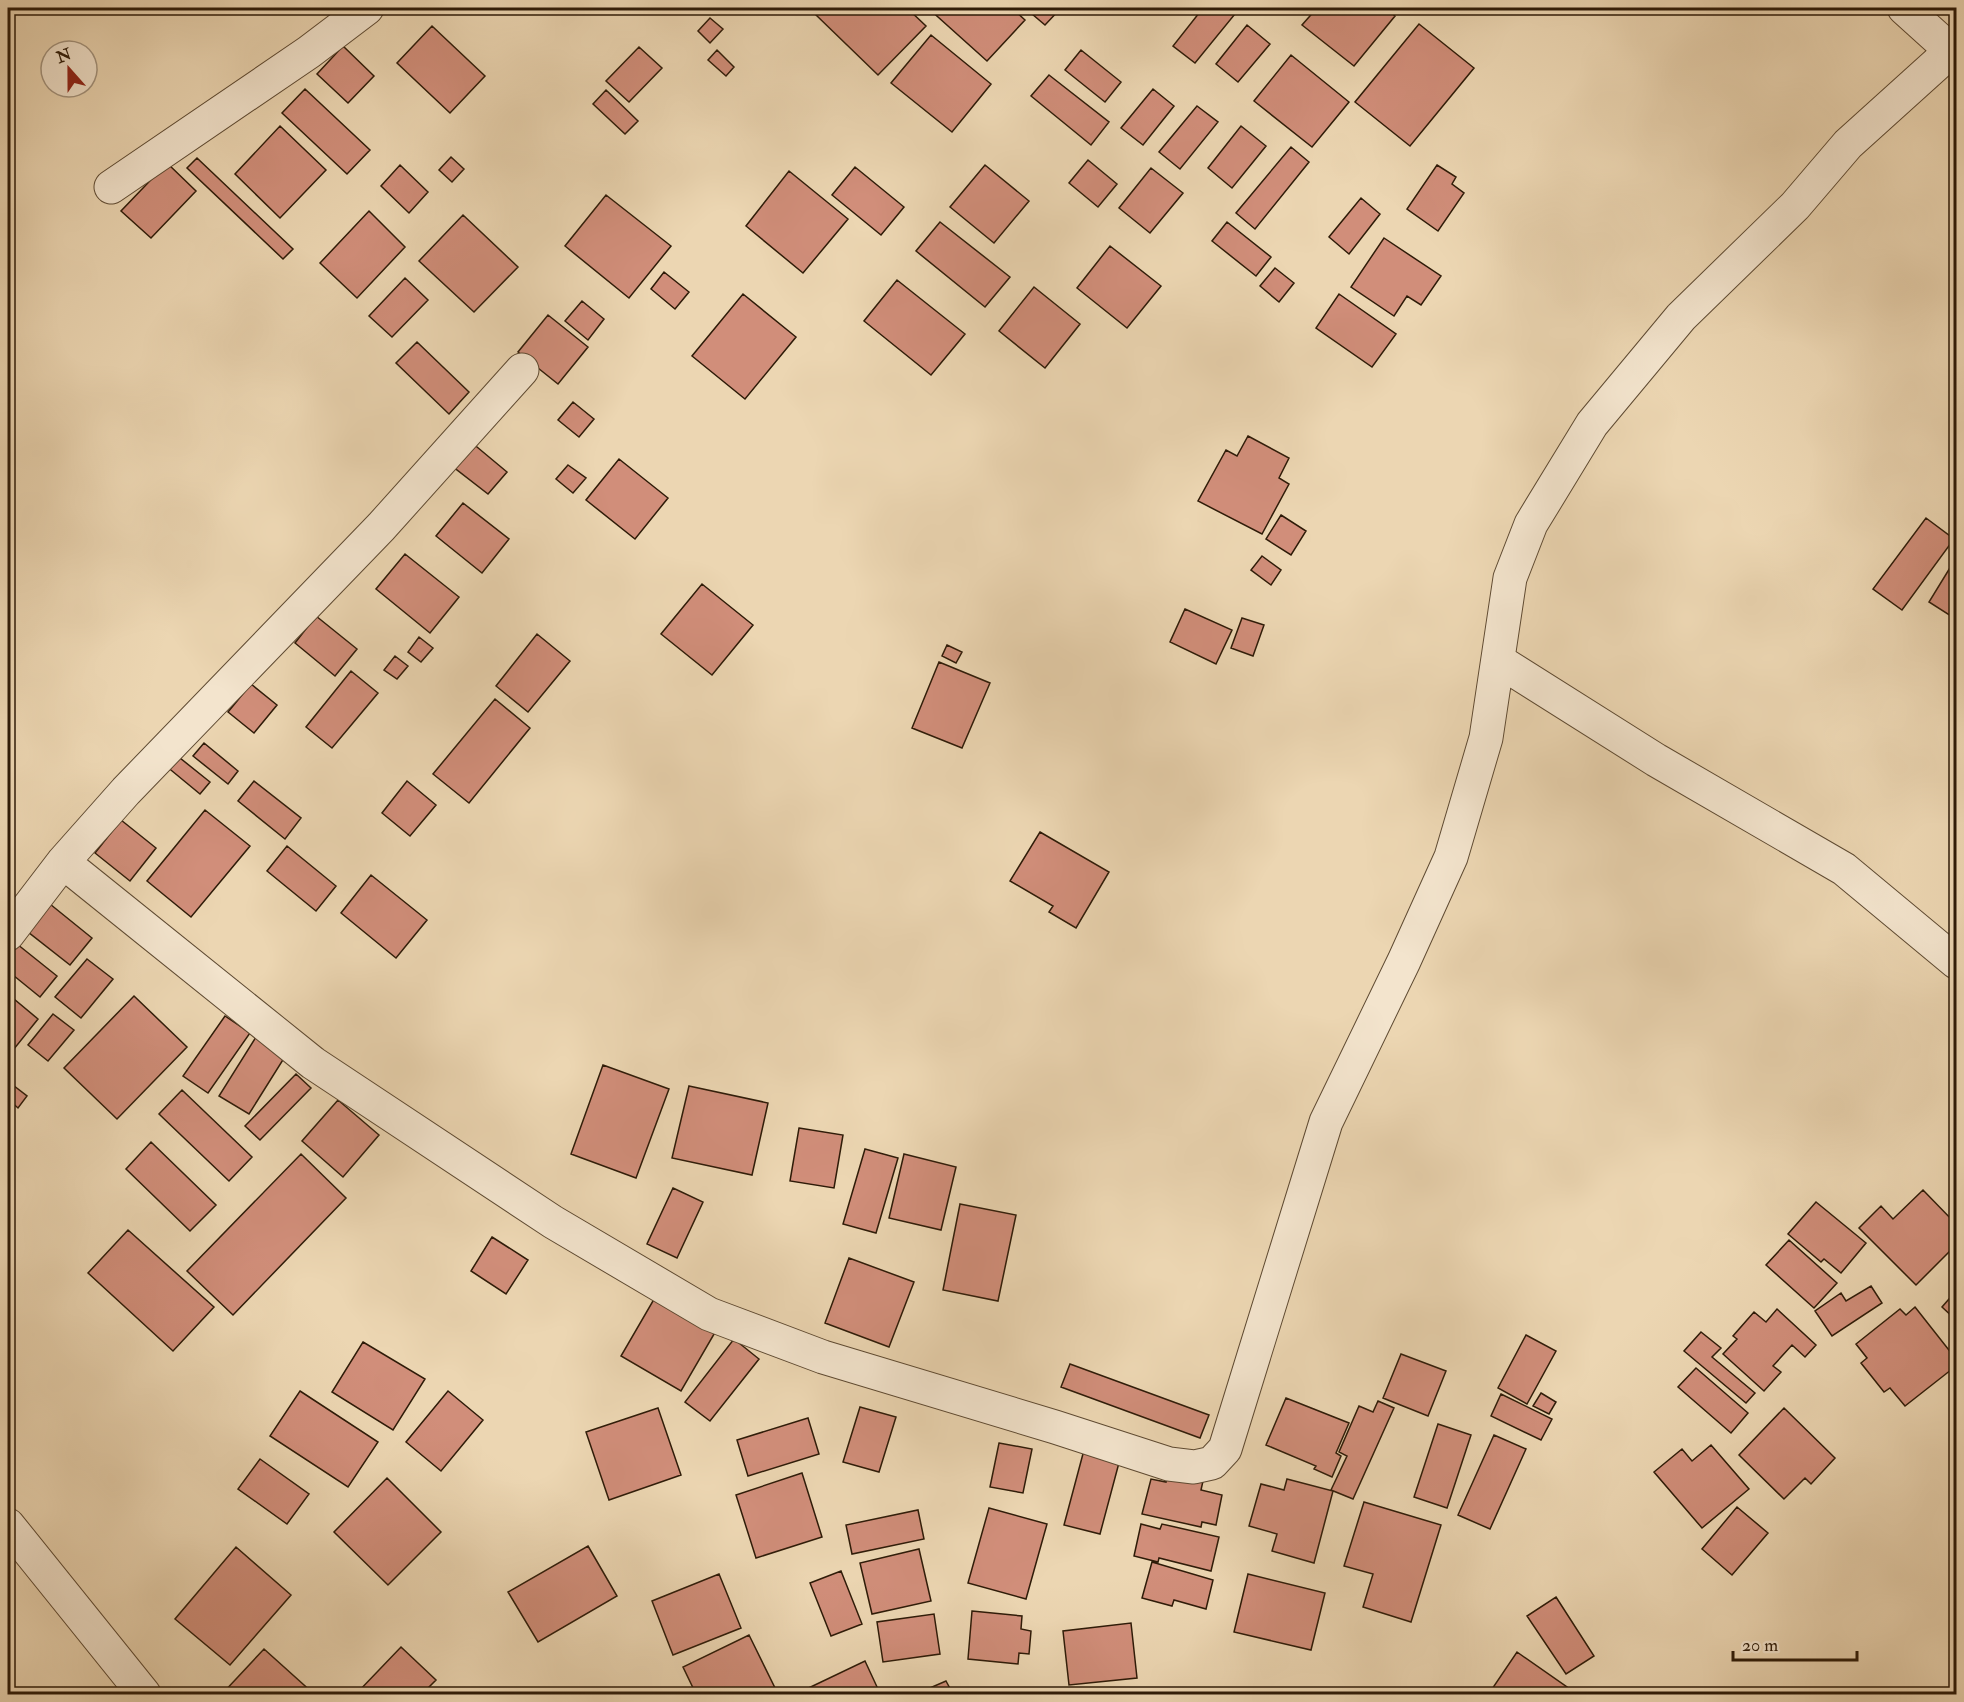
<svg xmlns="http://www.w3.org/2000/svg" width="1964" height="1702" font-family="'IM FELL Double Pica',serif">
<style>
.building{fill:#d18e7a;stroke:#2e1b08;stroke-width:1.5}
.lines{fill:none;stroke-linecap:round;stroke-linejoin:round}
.street-casing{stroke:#5e4a32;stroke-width:35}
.street{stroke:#f3e4cd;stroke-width:33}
</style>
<rect width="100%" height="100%" fill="#ecd6b2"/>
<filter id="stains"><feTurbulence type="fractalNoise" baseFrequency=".00333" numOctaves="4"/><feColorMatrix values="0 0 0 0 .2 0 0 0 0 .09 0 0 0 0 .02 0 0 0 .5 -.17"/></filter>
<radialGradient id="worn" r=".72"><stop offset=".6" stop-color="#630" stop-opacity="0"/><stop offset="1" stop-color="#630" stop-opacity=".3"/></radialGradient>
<path class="building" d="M821 8H907L926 26 878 75 815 14Z
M928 8H1012L1025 20 987 61Z
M1025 8H1061L1045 25Z
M1203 8H1226L1235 14 1195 63 1173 46Z
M1317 8H1385L1395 16 1354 66 1302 25Z
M710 18 723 29 710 43 698 31Z
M1419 24 1474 68 1410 146 1355 102Z
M1247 25 1270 44 1238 82 1216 64Z
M432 26 485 76 450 113 397 63Z
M931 35 991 84 952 132 891 83Z
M343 46 374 76 348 103 317 74Z
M639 47 662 68 629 102 606 81Z
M717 50 734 67 726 76 708 60Z
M1081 50 1121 82 1105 102 1065 70Z
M1291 55 1349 102 1312 147 1254 101Z
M1049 75 1109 122 1091 145 1031 96Z
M305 89 370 150 347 174 282 113Z
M1153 89 1174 106 1143 145 1121 128Z
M606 90 638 121 625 134 593 104Z
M1197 106 1218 122 1180 169 1159 152Z
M280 126 326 170 280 218 235 174Z
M1241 126 1266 146 1232 188 1208 168Z
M1291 147 1309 162 1255 229 1236 213Z
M451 157 464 169 452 182 439 170Z
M197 158 293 249 283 259 187 168Z
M1088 160 1117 184 1098 207 1069 183Z
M167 163 196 191 151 238 121 211Z
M400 165 428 192 409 213 381 186Z
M985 165 1029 201 994 243 950 207Z
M1437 165 1456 177 1452 184 1464 193 1438 231 1407 209Z
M855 167 904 207 881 235 832 195Z
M1151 168 1183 193 1150 233 1119 208Z
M789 171 848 219 803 273 746 226Z
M606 195 671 246 629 298 565 246Z
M1361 198 1380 214 1349 254 1329 237Z
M369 211 405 247 357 298 320 263Z
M463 215 518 267 474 312 419 261Z
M940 222 1010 277 985 307 916 251Z
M1227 222 1271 257 1256 276 1212 241Z
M1384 238 1441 276 1421 305 1407 296 1394 316 1351 287Z
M1110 246 1161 286 1127 328 1077 288Z
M1275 268 1294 283 1279 302 1260 286Z
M664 272 689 292 675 309 651 289Z
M405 278 428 300 392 337 369 316Z
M897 280 965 334 931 375 864 321Z
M1034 287 1080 324 1045 368 999 331Z
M743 294 796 337 745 399 692 356Z
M1339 294 1396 334 1372 367 1316 328Z
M582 301 604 319 588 340 565 321Z
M548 315 588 347 558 384 518 352Z
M417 342 469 392 449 414 396 363Z
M573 402 594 419 579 437 558 420Z
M1248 436 1289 458 1279 478 1289 484 1262 534 1198 501 1226 450 1237 456Z
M471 442 507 472 488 494 452 466Z
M619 459 668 498 635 539 586 500Z
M568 465 586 478 573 493 556 479Z
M463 503 509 539 482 573 436 536Z
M1281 515 1306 531 1291 555 1266 539Z
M1926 518 1954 539 1902 610 1873 589Z
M405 554 459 597 430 633 376 589Z
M1262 556 1281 570 1271 585 1251 570Z
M1956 558V614L1954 618 1929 602Z
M702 584 753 625 712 675 661 634Z
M1185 609 1232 630 1216 664 1170 642Z
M316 616 357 649 335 676 295 643Z
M1242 618 1264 625 1253 656 1231 648Z
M537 634 570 661 528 712 496 686Z
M419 637 433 648 421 662 408 652Z
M947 645 962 652 956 663 942 656Z
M395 656 408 666 397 679 384 670Z
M939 662 990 683 962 748 912 728Z
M351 671 378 693 332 748 306 727Z
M251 684 277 705 254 733 228 712Z
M495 699 530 728 469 803 433 774Z
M204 743 238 771 228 784 193 756Z
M175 754 210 782 200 794 166 766Z
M254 781 301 818 285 839 238 801Z
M407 781 436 805 410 836 382 813Z
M205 810 250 846 191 917 147 881Z
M121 820 156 848 130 881 95 853Z
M1040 832 1109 872 1076 928 1049 912 1053 906 1010 881Z
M287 846 336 886 316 911 267 871Z
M371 875 427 920 396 958 341 913Z
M45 900 92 938 70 965 23 928Z
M17 944 57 976 40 997 8 971V956Z
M87 959 113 979 81 1018 55 997Z
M8 994 38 1019 14 1049 8 1043Z
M134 996 187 1047 117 1119 64 1068Z
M53 1014 74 1030 48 1061 28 1045Z
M225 1016 250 1033 208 1093 183 1076Z
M256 1037 286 1055 249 1114 219 1096Z
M603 1065 669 1089 636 1178 571 1154Z
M296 1074 311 1088 260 1140 245 1126Z
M9 1082 27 1096 18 1108 8 1099V1084Z
M689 1086 768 1103 752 1175 672 1158Z
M182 1090 252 1157 229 1181 159 1114Z
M338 1100 379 1135 343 1177 302 1141Z
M799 1128 843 1135 834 1188 790 1181Z
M151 1142 216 1205 190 1231 126 1169Z
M865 1149 898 1158 876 1233 843 1224Z
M301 1154 346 1198 233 1315 187 1271Z
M904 1154 956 1167 941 1230 889 1218Z
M673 1188 703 1202 677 1258 647 1244Z
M1923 1190 1956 1224V1245L1916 1285 1859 1228 1881 1206 1893 1219Z
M1816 1202 1866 1243 1841 1273 1824 1259 1821 1262 1788 1234Z
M960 1204 1016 1215 998 1301 943 1290Z
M128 1230 214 1307 173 1351 88 1273Z
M492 1237 528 1260 506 1294 471 1271Z
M1789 1240 1837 1283 1814 1308 1766 1265Z
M849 1258 914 1282 889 1347 825 1323Z
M1871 1286 1882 1303 1832 1336 1815 1311 1841 1293 1846 1301Z
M1956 1291V1320L1942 1307Z
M657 1294 717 1329 681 1391 621 1356Z
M1915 1307 1956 1359V1366L1905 1406 1890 1388 1884 1392 1861 1363 1867 1358 1856 1344 1900 1309 1906 1315Z
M1777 1309 1816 1345 1805 1357 1792 1345 1773 1366 1781 1372 1764 1391 1723 1354 1737 1339 1733 1336 1754 1312 1766 1322Z
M1701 1332 1721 1348 1712 1357 1755 1393 1746 1403 1684 1351Z
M1526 1335 1556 1351 1527 1404 1498 1388Z
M734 1339 759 1359 710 1421 685 1402Z
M363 1342 425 1379 393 1430 332 1392Z
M1401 1354 1446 1371 1428 1416 1383 1398Z
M1070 1364 1209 1415 1200 1438 1061 1387Z
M1696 1368 1748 1413 1731 1433 1678 1387Z
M300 1391 378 1442 348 1487 270 1436Z
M448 1391 483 1420 441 1471 406 1442Z
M1541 1393 1556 1402 1549 1414 1533 1406Z
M1501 1394 1552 1419 1541 1440 1491 1416Z
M1286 1398 1349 1423 1336 1453 1341 1456 1332 1477 1314 1469 1316 1466 1266 1445Z
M1378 1401 1394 1408 1353 1499 1331 1490 1347 1456 1339 1452 1359 1406 1373 1412Z
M860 1407 896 1417 879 1472 843 1462Z
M658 1408 681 1475 609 1500 586 1432Z
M1784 1408 1835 1458 1811 1484 1805 1478 1784 1499 1739 1455Z
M808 1418 819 1454 748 1476 737 1440Z
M1438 1424 1471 1435 1447 1508 1414 1497Z
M1494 1435 1526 1449 1490 1529 1458 1515Z
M999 1443 1032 1449 1023 1493 990 1487Z
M1711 1445 1749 1489 1702 1528 1654 1472 1682 1449 1692 1461Z
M1084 1450 1120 1459 1100 1534 1064 1525Z
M260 1459 309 1494 287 1524 238 1489Z
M802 1473 822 1537 756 1558 736 1495Z
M1168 1473 1203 1481 1201 1490 1222 1495 1216 1525 1202 1522 1201 1527 1142 1514 1151 1479 1166 1482Z
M387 1478 441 1532 388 1585 334 1532Z
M1287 1479 1333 1491 1314 1563 1272 1551 1277 1534 1249 1526 1261 1484 1284 1490Z
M1364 1502 1441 1525 1411 1622 1363 1607 1373 1574 1344 1566Z
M1737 1507 1768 1533 1732 1575 1702 1549Z
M989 1508 1047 1524 1026 1599 968 1583Z
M918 1510 924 1539 852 1554 846 1525Z
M1141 1524 1160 1529 1162 1524 1219 1537 1211 1571 1159 1558 1158 1562 1134 1556Z
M588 1546 617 1596 538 1642 508 1592Z
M236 1547 291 1595 230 1665 175 1619Z
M919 1549 931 1601 872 1614 860 1563Z
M1152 1562 1213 1580 1206 1609 1174 1600 1172 1606 1142 1598Z
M841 1571 862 1624 831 1636 810 1583Z
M719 1574 741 1628 673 1655 652 1601Z
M1248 1574 1325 1593 1311 1650 1234 1632Z
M1556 1597 1594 1656 1566 1674 1527 1616Z
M972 1611 1022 1616 1021 1629 1031 1631 1029 1654 1019 1653 1018 1664 968 1659Z
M934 1614 940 1654 883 1662 877 1622Z
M1131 1623 1137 1678 1069 1685 1063 1631Z
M749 1635 778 1694H696L683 1667Z
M401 1647 436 1680 422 1694H356Z
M264 1649 314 1694H222Z
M1517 1652 1567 1687 1562 1694H1499L1492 1689Z
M865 1661 878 1689 866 1694H796Z
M946 1681 953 1694H916Z"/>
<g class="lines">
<g class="street-casing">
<path id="street" d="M1904 8 1956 55
M111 187 309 52 367 8
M1499 661 1656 760 1844 869 1956 962
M63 862 313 1063 553 1222 709 1314 823 1357 1055 1427 1169 1464 1194 1467 1212 1463 1225 1449 1326 1122 1404 961 1451 857 1486 738 1510 578 1531 524 1592 424 1681 317 1795 206 1848 144 1951 51
M8 934 63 862 126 791 381 527 522 370
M8 1525 144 1694"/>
</g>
<use href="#street" class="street"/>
</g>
<rect width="1964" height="1702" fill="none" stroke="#ecd6b2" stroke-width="30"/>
<rect x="9" y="9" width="1946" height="1684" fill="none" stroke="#2e1b08" stroke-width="3"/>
<rect x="15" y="15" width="1934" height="1672" fill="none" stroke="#2e1b08" stroke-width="1.5"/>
<g transform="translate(69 69) rotate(339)"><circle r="28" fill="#f3e4cd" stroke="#a4947e" stroke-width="1.5"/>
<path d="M0-4.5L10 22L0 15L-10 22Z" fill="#8f2418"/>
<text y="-9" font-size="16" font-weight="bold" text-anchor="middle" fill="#2e1b08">N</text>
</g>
<path d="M1733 1651v9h124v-9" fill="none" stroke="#2e1b08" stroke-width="3"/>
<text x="1742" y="1651" font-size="18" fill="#2e1b08" stroke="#f3e4cd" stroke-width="4.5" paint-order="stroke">20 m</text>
<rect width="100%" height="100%" filter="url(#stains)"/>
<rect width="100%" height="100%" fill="url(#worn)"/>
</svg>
